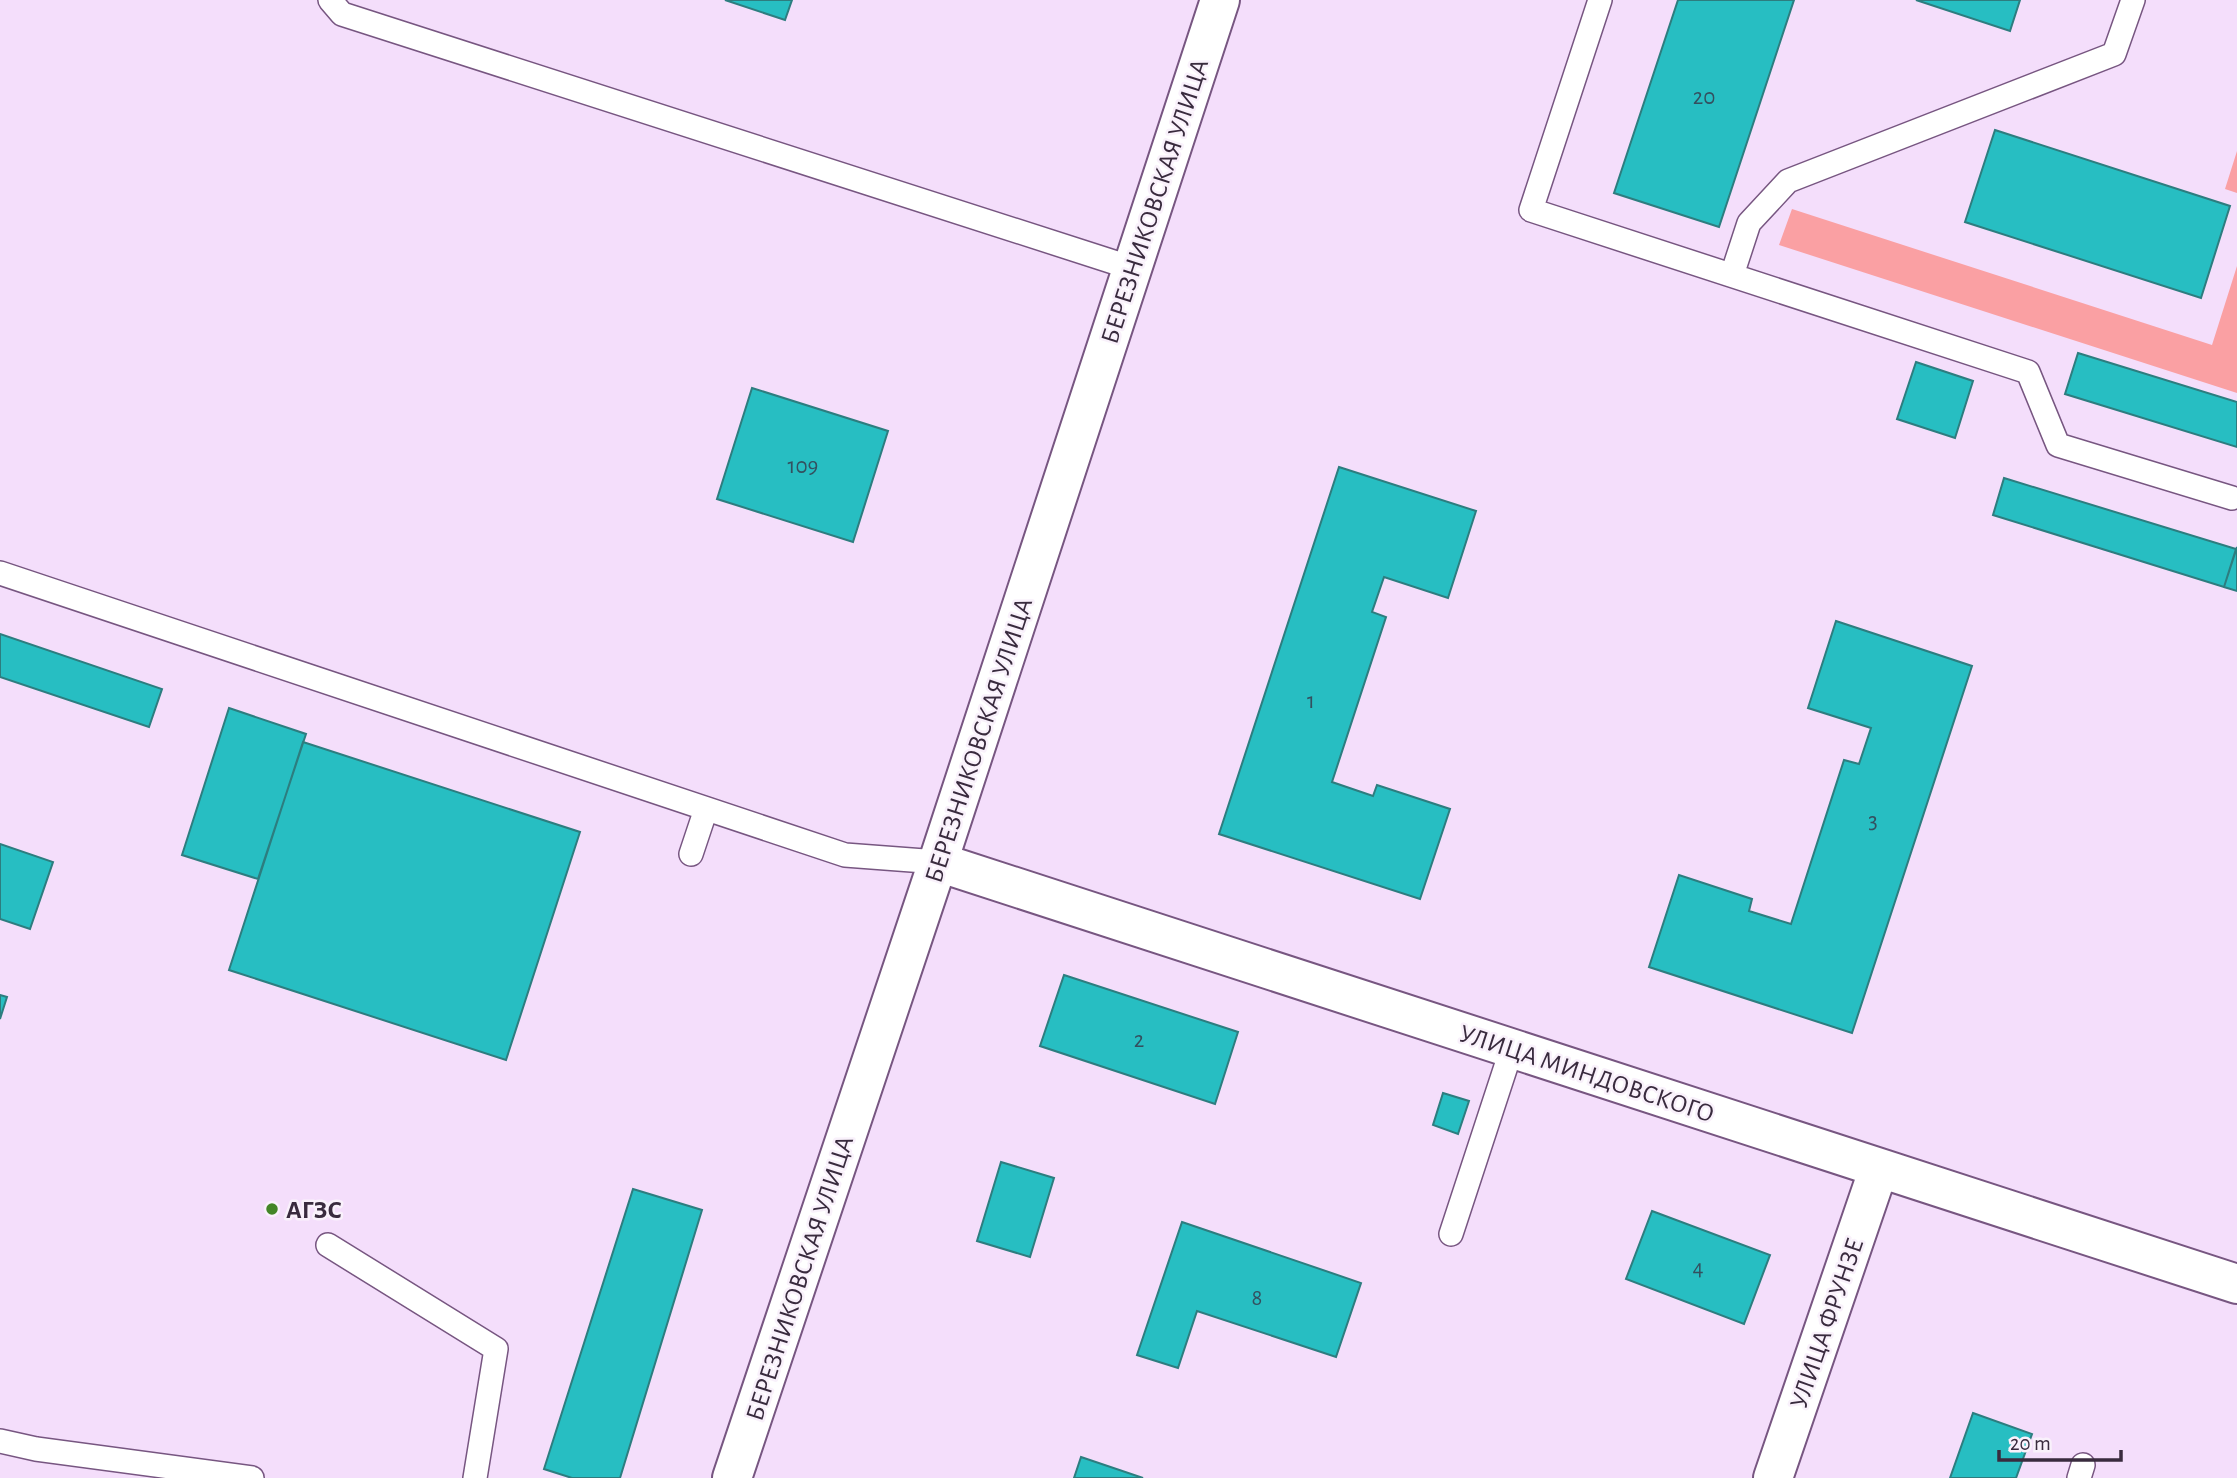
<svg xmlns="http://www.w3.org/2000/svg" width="2237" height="1478" font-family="'Alegreya Sans',sans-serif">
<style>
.green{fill:#faa0a3}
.building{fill:#27bec2;stroke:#2d7d7f;stroke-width:2}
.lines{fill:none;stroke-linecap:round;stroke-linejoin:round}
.service-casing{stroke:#775681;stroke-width:26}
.minor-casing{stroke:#775681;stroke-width:42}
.tertiary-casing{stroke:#775681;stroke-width:42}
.service{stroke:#fff;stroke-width:23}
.minor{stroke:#fff;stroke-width:38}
.tertiary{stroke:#fff;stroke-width:38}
.poi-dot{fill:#438527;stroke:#f9f1fb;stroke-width:2.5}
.labels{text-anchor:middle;stroke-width:5;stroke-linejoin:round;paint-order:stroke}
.number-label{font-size:23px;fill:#34505f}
.street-label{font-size:26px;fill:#392b3e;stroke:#f9f1fb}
.poi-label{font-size:26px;font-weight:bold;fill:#392b3e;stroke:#f9f1fb;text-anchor:start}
</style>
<rect width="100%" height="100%" fill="#f4defb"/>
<path class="green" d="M2237 151V193L2225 189Z
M1792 209 2212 345 2237 266V393L1779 245Z"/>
<path class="building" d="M725 0H792L785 20Z
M1678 0H1794L1719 227 1614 193Z
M1916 0H2020L2010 31Z
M1995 130 2230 206 2201 298 1965 222Z
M2078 353 2237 402V447L2065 394Z
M1916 362 1973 381 1955 438 1897 419Z
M752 388 888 431 853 542 717 499Z
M1339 467 1476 511 1448 598 1384 577 1372 612 1386 617 1332 782 1373 796 1377 785 1450 809 1420 899 1219 834Z
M2004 478 2236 549 2224 587 1993 515Z
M2237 547V591L2224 587Z
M1836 621 1972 666 1852 1033 1649 967 1679 875 1752 899 1749 911 1791 924 1844 760 1859 764 1871 728 1808 708Z
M0 634 162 689 149 727 0 677Z
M229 708 306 734 258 879 182 855Z
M303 742 580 832 506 1060 229 970Z
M0 844 53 862 30 929 0 919Z
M1064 975 1238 1032 1215 1104 1040 1046Z
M0 995 7 997 0 1019Z
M1443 1093 1469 1101 1458 1134 1433 1125Z
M1001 1162 1054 1178 1030 1257 977 1241Z
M633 1189 702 1210 620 1478H572L544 1469Z
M1652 1211 1770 1255 1744 1324 1626 1279Z
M1182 1222 1361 1283 1336 1357 1197 1311 1178 1368 1137 1355Z
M1973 1413 2032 1434 2016 1478H1950Z
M1081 1457 1143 1478H1074Z"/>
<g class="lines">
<g class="service-casing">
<path id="service" d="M330 0 342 14 1132 268
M1600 0 1531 210 2028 372 2058 445 2232 498
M1732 275 1749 223 1788 181 2114 54 2133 0
M0 573 845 855 938 862
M691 854 706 809
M1451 1234 1512 1048
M328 1245 496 1349 475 1478
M0 1441 36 1449 252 1478
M2079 1478 2083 1465"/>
</g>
<g class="minor-casing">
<path id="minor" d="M938 862 2237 1284
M1773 1478 1879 1168"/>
</g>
<g class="tertiary-casing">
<path id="tertiary" d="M732 1478 938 862 1220 0"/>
</g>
<use href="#service" class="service"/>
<use href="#minor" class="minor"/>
<use href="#tertiary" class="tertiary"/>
</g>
<circle class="poi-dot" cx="272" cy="1209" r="7"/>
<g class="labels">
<g class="number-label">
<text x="1704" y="104">20</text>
<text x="803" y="473">109</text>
<text x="1311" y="708">1</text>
<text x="1873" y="828">3</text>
<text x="1139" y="1047">2</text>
<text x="1698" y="1275">4</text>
<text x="1257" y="1305">8</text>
</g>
<g class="street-label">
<text transform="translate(1154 201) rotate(-72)" y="9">БЕРЕЗНИКОВСКАЯ УЛИЦА</text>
<text transform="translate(978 740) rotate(-72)" y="9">БЕРЕЗНИКОВСКАЯ УЛИЦА</text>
<text transform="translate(1587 1073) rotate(18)" y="9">УЛИЦА МИНДОВСКОГО</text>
<text transform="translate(799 1278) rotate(-72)" y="9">БЕРЕЗНИКОВСКАЯ УЛИЦА</text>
<text transform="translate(1826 1323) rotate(-71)" y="9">УЛИЦА ФРУНЗЕ</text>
</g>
<g class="poi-label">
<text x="286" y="1218">АГЗС</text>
</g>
</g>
<path d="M1999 1450v10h122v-10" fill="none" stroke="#392b3e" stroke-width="3.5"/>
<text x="2010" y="1450" font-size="21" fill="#392b3e" stroke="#f9f1fb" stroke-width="5" paint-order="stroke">20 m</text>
</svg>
